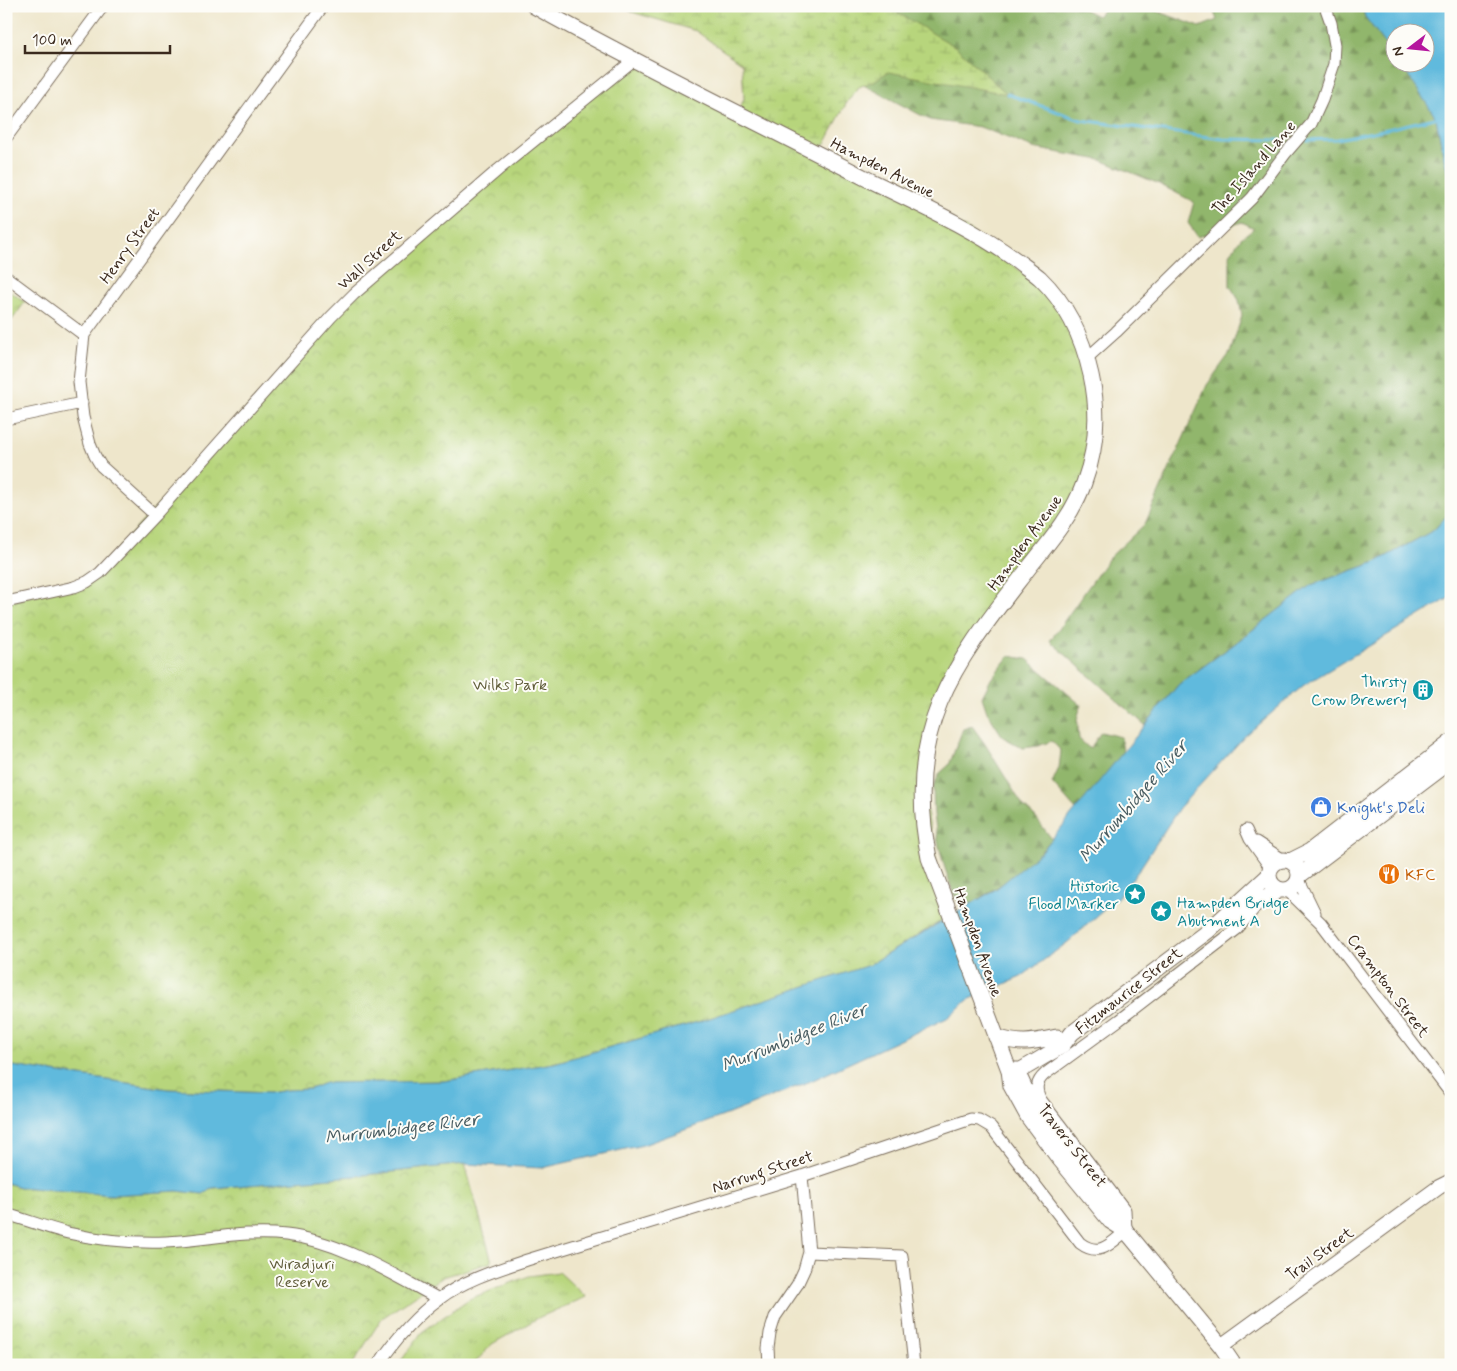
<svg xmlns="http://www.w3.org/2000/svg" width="1457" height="1371" font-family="Mynerve,sans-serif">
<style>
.grass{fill:url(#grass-tufts);stroke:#79804d}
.forest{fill:url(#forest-firs);stroke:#667045}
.wetland{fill:url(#wetland-marsh);stroke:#79804d}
.park{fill:url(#park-crowns);stroke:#79804d}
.water{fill:#60badd;stroke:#4e727e}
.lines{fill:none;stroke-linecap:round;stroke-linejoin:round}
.stream{stroke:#60badd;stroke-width:3}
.minor-casing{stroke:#7a6c5b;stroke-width:13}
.tertiary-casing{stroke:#7a6c5b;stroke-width:16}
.secondary-casing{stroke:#7a6c5b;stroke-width:17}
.minor{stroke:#fff;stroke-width:11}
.tertiary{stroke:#fff;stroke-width:14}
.secondary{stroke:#fff;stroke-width:15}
.labels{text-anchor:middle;stroke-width:4;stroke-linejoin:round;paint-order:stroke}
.street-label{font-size:16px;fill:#3b2a1e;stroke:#fdfcf7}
.culture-label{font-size:16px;fill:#0d838f;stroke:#fdfcf7;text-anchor:end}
.park-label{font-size:16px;fill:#605d3a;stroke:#fdfcf7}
.shop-label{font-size:16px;fill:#366cbe;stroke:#fdfcf7;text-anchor:start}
.food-label{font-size:16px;fill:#c56008;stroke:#fdfcf7;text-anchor:start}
.water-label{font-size:18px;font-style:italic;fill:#485c61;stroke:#fdfcf7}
</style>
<defs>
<pattern id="grass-tufts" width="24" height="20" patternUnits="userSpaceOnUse" patternTransform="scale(1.25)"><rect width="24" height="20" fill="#b7d57c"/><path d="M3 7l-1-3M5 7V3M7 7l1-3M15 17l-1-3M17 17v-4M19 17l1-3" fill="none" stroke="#9eb76b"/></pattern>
<pattern id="forest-firs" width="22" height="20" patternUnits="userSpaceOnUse" patternTransform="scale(1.25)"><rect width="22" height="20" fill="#91b66c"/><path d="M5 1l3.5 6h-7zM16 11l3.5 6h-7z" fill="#789458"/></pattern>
<pattern id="wetland-marsh" width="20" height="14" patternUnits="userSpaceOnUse" patternTransform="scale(1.25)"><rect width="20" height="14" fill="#b7d57c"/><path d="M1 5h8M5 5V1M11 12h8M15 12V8" fill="none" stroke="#9eb76b"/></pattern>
<pattern id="park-crowns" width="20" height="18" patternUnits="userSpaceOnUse" patternTransform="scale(1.25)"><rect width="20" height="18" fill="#b7d57c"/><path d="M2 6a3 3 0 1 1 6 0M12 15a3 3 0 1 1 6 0" fill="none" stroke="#9eb76b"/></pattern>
</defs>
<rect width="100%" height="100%" fill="#fdfcf7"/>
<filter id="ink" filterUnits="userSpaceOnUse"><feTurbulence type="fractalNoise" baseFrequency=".02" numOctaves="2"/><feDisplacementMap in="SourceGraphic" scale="10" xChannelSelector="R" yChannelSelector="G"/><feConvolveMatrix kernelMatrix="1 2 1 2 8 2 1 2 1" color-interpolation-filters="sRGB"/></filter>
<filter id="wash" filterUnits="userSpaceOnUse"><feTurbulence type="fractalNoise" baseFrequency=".0096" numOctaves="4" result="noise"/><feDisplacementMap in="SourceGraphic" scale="20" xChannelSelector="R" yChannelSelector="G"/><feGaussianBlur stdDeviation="1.12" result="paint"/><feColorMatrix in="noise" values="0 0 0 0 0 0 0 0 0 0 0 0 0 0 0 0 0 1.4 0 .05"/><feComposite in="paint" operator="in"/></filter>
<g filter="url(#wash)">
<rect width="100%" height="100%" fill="#eee6cb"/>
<path class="grass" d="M559 1272 586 1297 540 1317 492 1344 473 1365H398L422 1332 469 1299 529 1276Z"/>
<path class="forest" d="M761 6H1077L1097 16 1108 6H1148L1151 9 1200 27 1217 20 1214 12 1200 6H1362L1365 17 1394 55V62L1400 63 1402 65 1436 118 1444 159 1451 182V511L1434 530 1376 562 1311 585 1233 645 1179 684 1145 725 1050 641 1109 558 1145 524 1207 385 1230 353 1242 316 1239 300 1230 286V254L1241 238 1254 228 1242 222 1198 237 1188 223 1194 202 1157 183 1101 160 1033 148 980 127 930 120 849 77Z
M1009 656 1027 659 1081 705 1077 719 1079 739 1090 749 1101 732 1121 737 1123 753 1076 810 1052 783 1059 768 1061 751 1052 741 1038 746 1023 748 1003 737 987 712 982 697 991 679Z
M972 726 985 744 1023 806 1035 817 1052 839C1028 868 995 890 962 909L953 893 943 862 938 842 934 815 933 788 939 774 949 765 963 729Z"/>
<path class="wetland" d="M620 6H886L956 47 1007 94 888 72 874 81 859 87 847 102 825 144 822 146 810 165 723 145 744 99 742 64 696 31 632 12Z"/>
<path class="park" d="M635 59 969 230 1061 303 1094 391 1084 485 949 684 922 783 946 918 869 965 701 1021 554 1063 444 1081 325 1083 310 1089 287 1090 269 1093 168 1089 6 1065V602L87 582 331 317Z
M6 289 25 302 6 328Z
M465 1164 492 1262 443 1277 382 1318 352 1365H6V1183L19 1187 112 1195 177 1191 203 1194 209 1189 213 1188 355 1176Z"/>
<path class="water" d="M1362 6H1451V182L1444 159 1436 118 1400 63 1424 62V32H1394V55L1365 17Z
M1451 511V597L1304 685 1245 736 1179 808 1139 870 1117 898 1068 942 1021 977 968 1000 947 1018 813 1080 729 1114 643 1145 542 1168 465 1164 355 1176 213 1188 209 1189 207 1192 203 1194 177 1191 112 1195 19 1187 6 1183V1065L168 1089 269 1093 287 1090 310 1089 325 1083 444 1081 554 1063 701 1021 869 965 996 889 1042 851 1179 684 1233 645 1311 585 1376 562 1434 530Z"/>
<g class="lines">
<path class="stream" d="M1007 94 1081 120 1223 139 1280 140
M1307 140 1337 139 1383 130 1439 117"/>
</g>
</g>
<g filter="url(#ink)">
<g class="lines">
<g class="minor-casing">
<path id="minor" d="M6 138 103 6
M6 277 84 335
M1087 358 1116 332 1252 198 1285 154 1311 124 1322 100 1334 64 1335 45 1331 23 1325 6
M6 419 82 403
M155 515 101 466 95 456 90 444 83 417 79 382 84 335 323 6
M6 602 74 587 87 582 100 573 155 515 331 317 354 294 498 170 635 59
M1246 830 1250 839 1270 867
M1256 842 1282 859
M1299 880 1315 913
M1287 890 1321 923 1451 1094
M6 1214C27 1220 47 1228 68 1233 98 1240 135 1243 166 1242 206 1240 246 1230 286 1235 340 1241 392 1274 439 1299
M809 1252 902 1256 914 1365
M378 1365C395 1340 414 1317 439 1299 464 1280 497 1270 527 1260L802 1176 971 1119 979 1120 991 1127 1080 1243C1100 1258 1111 1243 1126 1231L1125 1210 1041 1100C1035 1089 1036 1082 1045 1074L1119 1020 1237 929 1244 921 1257 905
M769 1365 768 1348 770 1333 775 1317 797 1285 804 1270 809 1252 802 1176"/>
</g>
<g class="tertiary-casing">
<path id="tertiary" d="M1221 1346 1439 1187 1451 1181"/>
</g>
<g class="secondary-casing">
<path id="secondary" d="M534 6C645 68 759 123 871 181 920 205 972 228 1016 260 1024 266 1033 272 1040 278 1067 304 1083 339 1091 375 1099 411 1097 448 1084 483 1073 514 1051 540 1031 565 998 608 961 652 940 702 919 753 918 805 929 858L1009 1070 1011 1086 1028 1117 1057 1156 1110 1221 1126 1231
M1269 875a15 15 0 1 1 30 0a15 15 0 1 1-30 0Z
M1290 861 1310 851 1451 742
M1299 876 1451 761
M1235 915 1279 890
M996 1037C1021 1045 1032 1042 1057 1037
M1009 1070 1021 1080 1032 1104 1041 1117 1118 1215 1126 1231 1221 1346 1234 1365
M1009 1070H1021L1062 1046 1072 1033 1208 931 1268 876"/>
</g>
<use href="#minor" class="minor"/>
<use href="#tertiary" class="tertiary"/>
<use href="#secondary" class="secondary"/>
</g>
</g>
<defs>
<g id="building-disc" transform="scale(1.125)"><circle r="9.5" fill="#0f9aa8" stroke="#fdfcf7"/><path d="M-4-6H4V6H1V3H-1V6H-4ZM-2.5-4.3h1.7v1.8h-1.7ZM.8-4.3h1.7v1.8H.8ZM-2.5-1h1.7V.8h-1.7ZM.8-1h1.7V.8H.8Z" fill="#fff"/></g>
<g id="shop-disc" transform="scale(1.125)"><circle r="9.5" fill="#3f7fe0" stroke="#fdfcf7"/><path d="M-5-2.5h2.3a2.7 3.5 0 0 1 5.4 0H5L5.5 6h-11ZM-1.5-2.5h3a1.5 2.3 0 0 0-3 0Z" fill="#fff"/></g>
<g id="restaurant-disc" transform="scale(1.125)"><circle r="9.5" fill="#e8710a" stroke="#fdfcf7"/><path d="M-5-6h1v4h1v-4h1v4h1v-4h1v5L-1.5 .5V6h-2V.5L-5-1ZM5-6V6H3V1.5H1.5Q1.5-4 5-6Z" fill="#fff"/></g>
<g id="sight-disc" transform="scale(1.125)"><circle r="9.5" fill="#0f9aa8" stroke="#fdfcf7"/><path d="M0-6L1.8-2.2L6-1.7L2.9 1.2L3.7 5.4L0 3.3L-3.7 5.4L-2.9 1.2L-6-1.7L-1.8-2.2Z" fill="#fff"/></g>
</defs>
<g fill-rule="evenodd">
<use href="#building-disc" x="1423" y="690"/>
<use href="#shop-disc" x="1321" y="807"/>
<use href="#restaurant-disc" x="1389" y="874"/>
<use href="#sight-disc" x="1135" y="894"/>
<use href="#sight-disc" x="1161" y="911"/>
</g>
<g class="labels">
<g class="street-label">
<text transform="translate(883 167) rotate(27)" y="6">Hampden Avenue</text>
<text transform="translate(1253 167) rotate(-49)" y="6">The Island Lane</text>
<text transform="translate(129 245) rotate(-54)" y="6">Henry Street</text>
<text transform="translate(369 259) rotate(-42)" y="6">Wall Street</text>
<text transform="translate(1024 542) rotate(-54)" y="6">Hampden Avenue</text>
<text transform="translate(979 942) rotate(70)" y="6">Hampden Avenue</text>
<text transform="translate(1389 985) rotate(53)" y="6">Crampton Street</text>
<text transform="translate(1128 990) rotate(-38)" y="6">Fitzmaurice Street</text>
<text transform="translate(1073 1145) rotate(52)" y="6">Travers Street</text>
<text transform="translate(762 1171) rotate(-18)" y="6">Narrung Street</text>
<text transform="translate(1319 1253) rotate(-36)" y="6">Trail Street</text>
</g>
<g class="culture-label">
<text x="1407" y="687">Thirsty<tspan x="1407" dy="18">Crow Brewery</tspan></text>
<text x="1119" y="891">Historic<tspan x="1119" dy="18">Flood Marker</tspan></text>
<text x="1177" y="908" text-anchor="start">Hampden Bridge<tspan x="1177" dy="18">Abutment A</tspan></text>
</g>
<g class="park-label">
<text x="510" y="690">Wilks Park</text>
<text x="302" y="1269">Wiradjuri<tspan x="302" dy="18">Reserve</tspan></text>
</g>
<g class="shop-label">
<text x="1337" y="813">Knight's Deli</text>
</g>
<g class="food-label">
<text x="1405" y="880">KFC</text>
</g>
<g class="water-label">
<text transform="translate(1133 801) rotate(-49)" y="6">Murrumbidgee River</text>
<text transform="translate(794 1037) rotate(-22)" y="6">Murrumbidgee River</text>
<text transform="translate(402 1128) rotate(-7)" y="6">Murrumbidgee River</text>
</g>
</g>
<rect width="1457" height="1371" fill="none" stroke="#fdfcf7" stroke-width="25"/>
<g transform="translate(1410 48) rotate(254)"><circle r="24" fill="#fdfcf7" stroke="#afa8a0"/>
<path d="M0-4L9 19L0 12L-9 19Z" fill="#b5179e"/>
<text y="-8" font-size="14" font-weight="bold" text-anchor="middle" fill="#3b2a1e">N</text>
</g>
<path d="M25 45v8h145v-8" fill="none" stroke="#3b2a1e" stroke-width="2.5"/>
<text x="32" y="45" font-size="15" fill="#3b2a1e" stroke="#fdfcf7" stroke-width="4" paint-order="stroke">100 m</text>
</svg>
